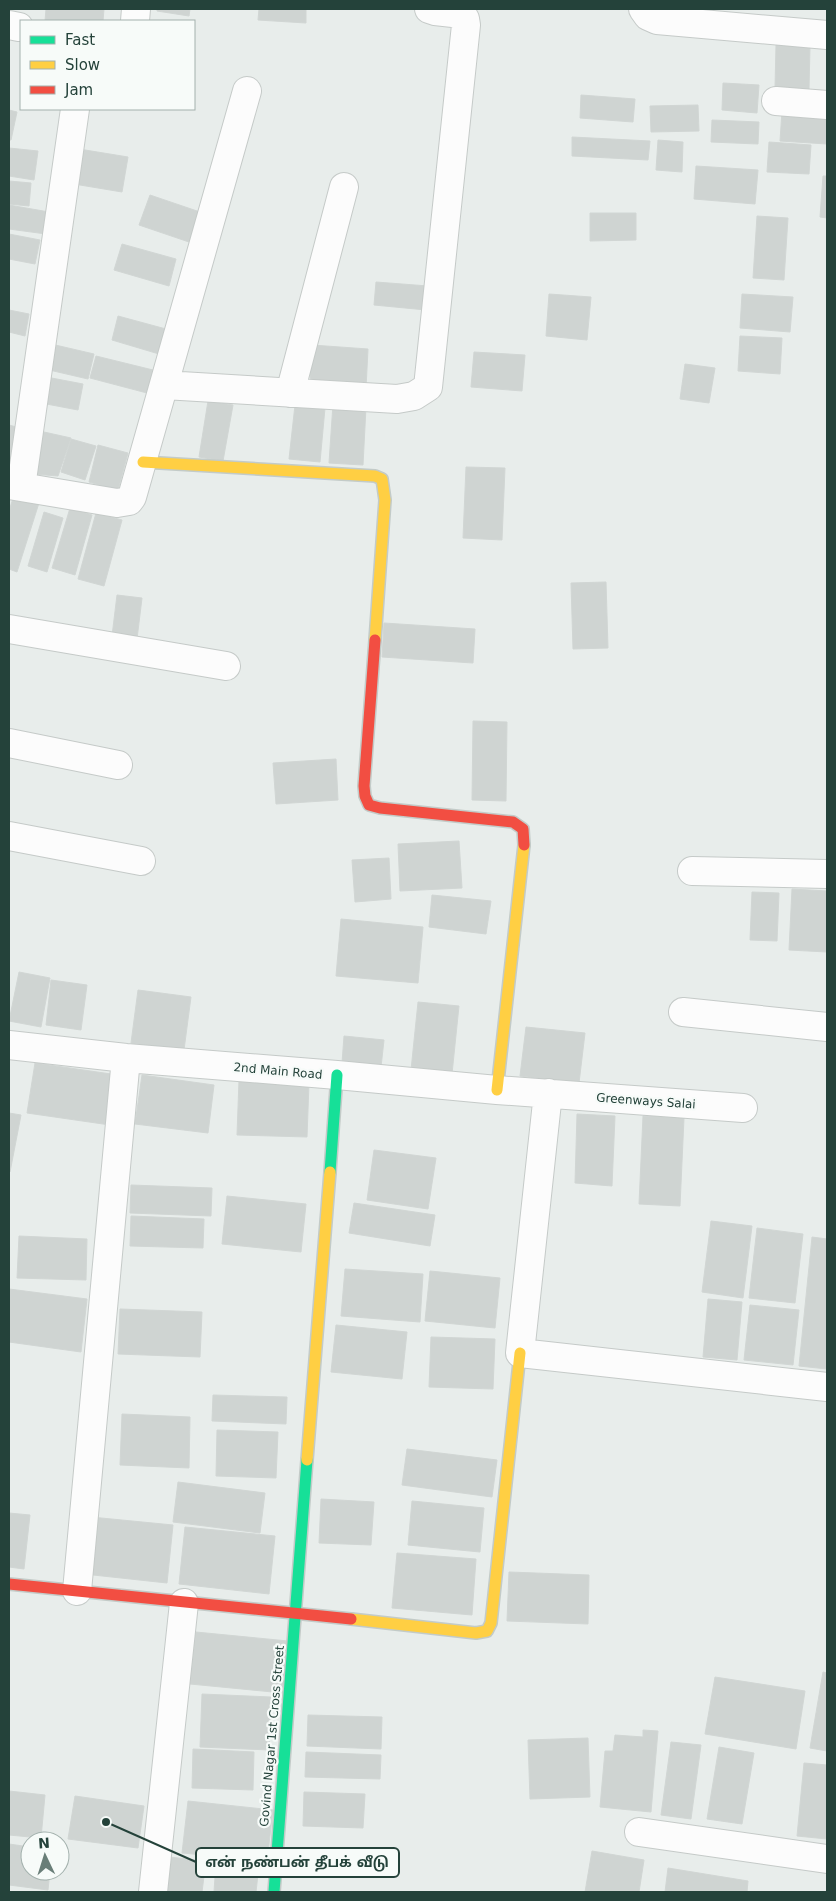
<svg xmlns="http://www.w3.org/2000/svg" width="836" height="1901" font-family="'DejaVu Sans','Noto Sans Tamil',sans-serif">
<style>
.building{fill:#cfd4d2;stroke:#d1d6d4}
.lines{fill:none;stroke-linecap:round;stroke-linejoin:round}
.street-casing{stroke:#c5cac8;stroke-width:30}
.fast-casing{stroke:#c3cbc8;stroke-width:14}
.slow-casing{stroke:#c3cbc8;stroke-width:14}
.jam-casing{stroke:#c3cbc8;stroke-width:14}
.street{stroke:#fcfcfc;stroke-width:28}
.fast{stroke:#16e098;stroke-width:11}
.slow{stroke:#ffcf43;stroke-width:11}
.jam{stroke:#f24e42;stroke-width:11}
.labels{text-anchor:middle;stroke-width:4.5;stroke-linejoin:round;paint-order:stroke}
.street-label{font-size:12px;fill:#24423a;stroke:#f7fbf9}
.leader{fill:none;stroke:#24423a;stroke-width:2}
.callout-dot{fill:#24423a;stroke:#f7fbf9;stroke-width:2}
.callout{fill:#f7fbf9;stroke:#24423a;stroke-width:2}
.callout-label{font-size:14px;text-anchor:middle;font-weight:bold;fill:#24423a}
</style>
<rect width="100%" height="100%" fill="#e8edeb"/>
<path class="building" d="M46 9H104L103 21H45Z
M157 9H190L189 16 157 11Z
M259 9H306V23L258 20Z
M776 45 810 46 809 89 775 88Z
M723 83 759 85 757 113 722 110Z
M581 95 635 99 633 122 580 118Z
M698 105 699 131 651 132 650 106Z
M9 110 17 112 11 140H9Z
M782 111 827 114V144L780 141Z
M712 120 759 122 758 144 711 142Z
M572 137 650 141 648 160 572 156Z
M658 140 683 142 682 172 656 170Z
M769 142 811 145 809 174 767 172Z
M9 148 38 151 34 180 9 176Z
M79 149 128 157 122 192 74 184Z
M696 166 758 170 755 204 694 199Z
M823 176H827V218L820 217Z
M9 181 31 183 29 206 9 204Z
M150 195 200 212 189 242 139 225Z
M9 205 49 212 46 234 9 229Z
M590 213H636V240L590 241Z
M757 216 788 218 784 280 753 278Z
M9 234 40 240 35 264 9 259Z
M122 244 176 259 169 286 114 270Z
M376 282 428 286 426 310 374 305Z
M549 294 591 297 587 340 546 336Z
M742 294 793 297 790 332 740 328Z
M9 310 29 314 25 336 9 332Z
M118 316 166 329 159 354 112 340Z
M740 336 782 338 780 374 738 371Z
M51 344 94 354 88 379 45 369Z
M312 345 368 349 366 388 310 385Z
M474 352 525 355 522 391 471 387Z
M96 356 153 370 147 393 90 378Z
M685 364 715 368 709 403 680 399Z
M41 376 83 384 78 410 36 402Z
M208 401 233 405 223 461 199 457Z
M333 404 366 407 363 465 329 463Z
M295 405 325 408 320 462 289 459Z
M9 425 24 429 15 466 9 465Z
M44 432 71 438 58 476 34 474Z
M71 439 96 446 85 480 61 472Z
M98 445 128 453 118 490 89 482Z
M466 467 505 468 502 540 463 538Z
M14 495 39 503 17 572 9 569V511Z
M70 508 92 515 75 575 52 568Z
M44 512 63 518 47 572 28 566Z
M96 513 122 520 104 586 78 579Z
M606 582 608 648 573 649 571 583Z
M117 595 142 598 137 639 112 636Z
M384 623 475 629 473 663 382 657Z
M473 721 507 722 506 801 472 800Z
M336 759 338 800 276 804 273 763Z
M459 841 462 888 400 891 398 844Z
M389 858 391 899 355 902 352 860Z
M792 889 827 891V952L789 950Z
M752 892 779 893 777 941 750 940Z
M432 895 491 901 486 934 429 927Z
M341 919 423 927 418 983 336 976Z
M19 972 50 978 41 1027 9 1021Z
M51 980 87 985 81 1030 46 1025Z
M138 990 191 997 184 1050 131 1043Z
M418 1002 459 1006 452 1074 411 1070Z
M526 1027 585 1033 579 1083 520 1076Z
M344 1036 384 1040 381 1067 342 1063Z
M35 1063 118 1075 110 1125 27 1113Z
M142 1075 214 1085 208 1133 135 1124Z
M239 1080 309 1083 307 1137 237 1135Z
M9 1113 21 1115 10 1172H9Z
M577 1114 615 1116 612 1186 575 1183Z
M643 1116 684 1118 680 1206 639 1204Z
M374 1150 436 1158 428 1209 367 1200Z
M131 1185 212 1188 211 1216 130 1213Z
M227 1196 306 1204 301 1252 222 1244Z
M354 1203 435 1215 430 1246 349 1233Z
M131 1216 204 1219 203 1248 130 1246Z
M711 1221 752 1226 743 1298 702 1292Z
M757 1228 803 1234 795 1303 749 1298Z
M19 1236 87 1239 86 1280 17 1278Z
M812 1237 827 1239V1369L799 1366Z
M345 1269 423 1274 420 1322 341 1316Z
M430 1271 500 1278 495 1328 425 1321Z
M9 1289 87 1299 81 1352 9 1342Z
M708 1299 742 1302 737 1360 703 1357Z
M750 1305 799 1310 793 1365 744 1360Z
M120 1309 202 1312 200 1357 118 1354Z
M336 1325 407 1332 402 1379 331 1372Z
M431 1337 495 1339 493 1389 429 1387Z
M213 1395 287 1397 286 1424 212 1421Z
M122 1414 190 1417 189 1468 120 1465Z
M217 1430 278 1432 276 1478 216 1476Z
M407 1449 497 1460 492 1497 402 1485Z
M178 1482 265 1493 260 1533 173 1522Z
M321 1499 374 1502 371 1545 319 1543Z
M412 1501 484 1508 480 1552 408 1545Z
M9 1513 30 1515 24 1569 9 1567Z
M91 1517 173 1525 167 1583 84 1574Z
M185 1527 275 1536 269 1594 179 1584Z
M397 1553 476 1559 472 1615 392 1608Z
M509 1572 589 1575 588 1624 507 1621Z
M196 1632 288 1641 283 1693 190 1684Z
M823 1672 827 1673V1751L810 1748Z
M715 1677 805 1691 796 1749 705 1734Z
M202 1694 271 1697 269 1750 200 1747Z
M308 1715 382 1717 381 1749 307 1746Z
M643 1730 658 1731 651 1812 600 1807 605 1751H613L615 1735 643 1737Z
M588 1738 590 1797 530 1799 528 1740Z
M671 1742 701 1745 691 1819 661 1815Z
M719 1747 754 1753 742 1824 707 1819Z
M193 1749 254 1752 253 1790 192 1788Z
M306 1752 381 1755 380 1779 305 1777Z
M804 1763 827 1765V1839L797 1836Z
M9 1791 45 1795 41 1838 9 1835Z
M304 1792 365 1794 363 1828 303 1826Z
M75 1796 144 1806 138 1848 68 1839Z
M188 1801 273 1810 267 1861 182 1853Z
M9 1844 30 1847V1871H50L48 1890 9 1885Z
M592 1851 644 1860 639 1892H585Z
M169 1857 206 1861 202 1892H165Z
M216 1862 259 1865 256 1892H214Z
M668 1868 748 1881 747 1892H665Z"/>
<g class="lines">
<g class="street-casing">
<path id="street" d="M643 9 648 16 657 20 827 35
M135 21 136 9
M9 25 19 27
M776 101 827 105
M164 385 397 399 414 396 428 387 466 25 465 19 462 14 435 11 429 9
M290 393 344 187
M9 485 117 503 129 501 132 497 247 91
M21 487 75 109
M9 629 226 666
M9 743 118 765
M9 836 141 861
M692 871 827 874
M683 1012 827 1027
M9 1045 126 1058 337 1075 497 1090 743 1108
M548 1093 520 1353 827 1387
M77 1591 126 1058
M639 1832 827 1859
M153 1892 184 1603"/>
</g>
<g class="fast-casing">
<path id="fast" d="M330 1172 337 1075
M274 1892 307 1460"/>
</g>
<g class="slow-casing">
<path id="slow" d="M143 462 375 476 382 479 385 500 375 640
M497 1090 524 845
M307 1460 330 1172
M351 1619 476 1633 487 1631 491 1623 520 1353"/>
</g>
<g class="jam-casing">
<path id="jam" d="M375 640 364 786 365 796 369 805 380 808 513 822 523 829 524 845
M9 1584 351 1619"/>
</g>
<use href="#street" class="street"/>
<use href="#fast" class="fast"/>
<use href="#slow" class="slow"/>
<use href="#jam" class="jam"/>
</g>
<g class="labels">
<g class="street-label">
<text transform="translate(278 1071) rotate(5)" y="4">2nd Main Road</text>
<text transform="translate(646 1101) rotate(4)" y="4">Greenways Salai</text>
<text transform="translate(272 1736) rotate(-85)" y="4">Govind Nagar 1st Cross Street</text>
</g>
</g>
<path class="leader" d="M106 1822L196 1862"/>
<circle class="callout-dot" cx="106" cy="1822" r="5"/>
<rect class="callout" x="196" y="1848" width="203" height="29" rx="5"/>
<g class="callout-label">
<text x="297" y="1867">என் நண்பன் தீபக் வீடு</text>
</g>
<rect width="836" height="1901" fill="none" stroke="#24423a" stroke-width="20"/>
<rect x="20" y="20" width="175" height="90" fill="#f7fbf9" stroke="#a3b1ad"/>
<rect x="30" y="36" width="25" height="8" fill="#16e098" stroke="#a3b1ad"/>
<text x="65" y="45" font-size="15" fill="#24423a">Fast</text>
<rect x="30" y="61" width="25" height="8" fill="#ffcf43" stroke="#a3b1ad"/>
<text x="65" y="70" font-size="15" fill="#24423a">Slow</text>
<rect x="30" y="86" width="25" height="8" fill="#f24e42" stroke="#a3b1ad"/>
<text x="65" y="95" font-size="15" fill="#24423a">Jam</text>
<g transform="translate(45 1856) rotate(356)"><circle r="24" fill="#f7fbf9" stroke="#a3b1ad"/>
<path d="M0-4L9 19L0 12L-9 19Z" fill="#697e78"/>
<text y="-8" font-size="14" font-weight="bold" text-anchor="middle" fill="#24423a">N</text>
</g>
</svg>
